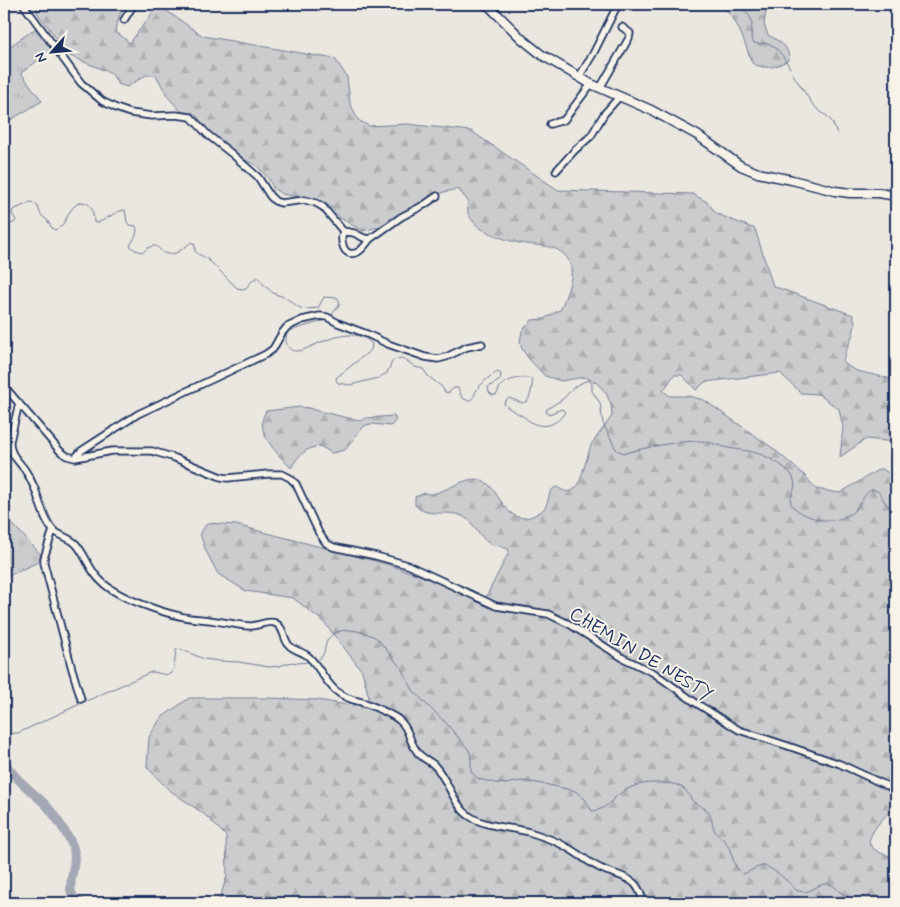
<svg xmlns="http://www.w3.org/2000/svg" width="900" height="907" font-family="Mynerve,sans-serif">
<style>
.grass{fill:url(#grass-tufts);stroke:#737e96}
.forest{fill:url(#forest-firs);stroke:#737e96}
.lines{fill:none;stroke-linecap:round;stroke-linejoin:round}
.stream{stroke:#6d7892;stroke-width:1}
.river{stroke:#a3a8b4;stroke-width:9}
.street-casing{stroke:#1b2f5e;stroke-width:9}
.secondary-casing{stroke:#1b2f5e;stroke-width:11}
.street{stroke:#f7f3e8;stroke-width:5.5}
.secondary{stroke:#f7f3e8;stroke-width:8}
.labels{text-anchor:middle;stroke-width:4;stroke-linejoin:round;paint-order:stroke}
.street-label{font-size:19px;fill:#1b2f5e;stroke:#f7f3e8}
</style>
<defs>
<pattern id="grass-tufts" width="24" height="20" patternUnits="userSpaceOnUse" patternTransform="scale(1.25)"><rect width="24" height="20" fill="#cbcccd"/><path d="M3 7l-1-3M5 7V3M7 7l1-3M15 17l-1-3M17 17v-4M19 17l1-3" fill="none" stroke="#aeb0b2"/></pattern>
<pattern id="forest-firs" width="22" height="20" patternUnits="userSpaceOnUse" patternTransform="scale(1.25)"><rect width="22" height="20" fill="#cbcccd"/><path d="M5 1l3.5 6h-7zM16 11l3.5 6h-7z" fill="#aeb0b2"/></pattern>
</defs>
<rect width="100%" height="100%" fill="#eae7e0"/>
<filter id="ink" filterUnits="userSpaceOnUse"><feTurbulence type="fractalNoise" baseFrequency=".02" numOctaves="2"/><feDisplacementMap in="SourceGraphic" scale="10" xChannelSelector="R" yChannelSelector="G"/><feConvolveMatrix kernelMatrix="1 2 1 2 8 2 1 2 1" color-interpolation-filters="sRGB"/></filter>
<g filter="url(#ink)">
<path class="grass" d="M39 26 55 48 21 73 42 101 4 124V41L9 47Z
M4 515 44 558 38 562 4 578Z"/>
<path class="forest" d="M35 4H123L115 31 130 43 158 5 203 36 335 59 347 77 350 103 358 120 369 126 407 124 471 131 558 190 693 194 707 202 717 214 755 229 773 286 853 315C854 318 855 321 855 324 854 337 845 349 843 362L849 367 857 371 896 380V442L866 439 840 457 843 427 839 409 818 394 801 393 780 373 705 382 696 390 682 375H674L663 391 670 396H688L704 400 774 449 805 476 816 489 840 493 881 468 890 474 896 480V805C887 814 871 829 869 842 874 853 885 854 896 858V903H218L227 876 226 836 204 814 168 789 147 767 149 737 161 718 189 698H268L318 700 353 706 369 698 362 671 324 622 293 598 246 591 218 574 206 551 200 534 207 523 236 525 387 564 419 575 478 600 485 599 509 552 508 549C502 546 495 546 489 543 478 536 473 519 460 515 444 510 427 518 415 505V497L425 493C438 499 465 474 480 480 484 482 488 483 490 486 501 498 509 523 530 517 535 515 541 512 544 509 550 502 547 489 557 487 566 493 572 494 579 484L591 445 612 416 611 404 606 393 597 383 585 377 561 381 545 376 529 359 522 349 520 342 522 331 532 320 544 319 561 309C565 297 573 280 571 268 566 242 538 247 520 243 508 241 490 234 480 228 476 225 469 217 468 213 467 210 468 204 468 201L458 189 444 192 424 201 378 227 363 231 340 218 332 208 323 202 312 198 298 197 282 194 274 189 268 178 257 166 207 140 168 97 156 75H146L127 87 118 84 111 73 70 56 38 14Z
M703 4H762L766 11 764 24 768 35C778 41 789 45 789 59 777 68 765 70 752 63 745 44 738 19 722 6L711 7Z
M300 407 309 408 314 410 357 420 361 421 366 418 394 416 396 420 391 426 372 424 366 425 360 430 345 450 332 453 320 446C306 448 298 455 292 467H290C277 453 253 431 266 411Z"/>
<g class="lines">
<path class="stream" d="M740 4C745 10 751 16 752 24 752 29 749 39 754 43 757 45 762 43 766 43 776 44 785 59 790 68
M792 73 811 102 817 109 828 117 832 122 838 135
M4 217 10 224 14 223 16 220 12 214 13 210 31 202 37 205 41 215 47 220 52 228 55 230C69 225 66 206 82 202 93 203 93 213 94 222L96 223C106 221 114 211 125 210L127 222 129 225 136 226C139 234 133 239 130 246L135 250 143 252C161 236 156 256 171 254 180 253 185 246 192 242L195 245V251L198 254 206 258 214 265 237 288 242 289 246 288 252 281 258 277 263 284 273 293 286 298 300 308 307 309 318 308 324 297 338 298C343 307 334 309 331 316
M326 320 289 331C283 338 286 352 297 351 303 351 307 348 312 346 330 338 358 327 372 344L371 350 337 377 336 380 338 383 350 385 378 378 387 373 392 362 394 360 401 358 407 361 415 367 423 369 428 376 442 387 445 392 448 393 454 388H458L462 398 469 401C474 398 474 396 476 391 480 385 491 374 498 372L501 374 500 380 488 387 489 392 492 395H496C498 393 498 390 500 387 507 379 522 376 532 379 533 383 531 399 526 402 525 402 524 402 522 403L509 398 505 401 504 404C509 409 515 412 521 415 525 417 527 420 531 422 544 430 558 424 565 412L562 409 549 414 546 412 547 409 563 399 574 387 583 382 589 380 592 384V391L600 403 603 423 616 449 618 451 625 453C648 447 672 442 696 441 708 440 718 446 729 448 738 450 747 450 756 453 765 455 785 466 791 474 805 495 772 500 808 516 825 523 844 522 857 508 862 503 866 488 875 490 883 492 882 507 896 510
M316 661C327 655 323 650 327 641 337 623 365 631 378 639L401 668 413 690 427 705 445 722 469 750 471 757V771L474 775 479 779 495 783 505 784 521 781 531 782 554 786 575 791 585 799 592 811C606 811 613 797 624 791 632 786 643 783 653 783 664 783 679 782 686 791 690 795 690 800 695 803 701 807 707 808 710 815 713 821 712 827 716 833 720 837 724 839 727 844 734 855 731 865 743 874 750 872 755 867 762 866 771 865 790 883 796 890 811 897 816 882 829 884 834 885 836 888 839 891 845 896 853 900 860 903
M84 702 151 672C158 672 164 676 170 674L174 669 176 650 177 649 185 651 204 659 219 661 239 662 269 667 279 666 292 662 297 663 309 662
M4 734 18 733 82 703"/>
<path class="river" d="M4 761C14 779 32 791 46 805 54 814 66 833 72 844 80 862 65 885 73 896 75 899 79 901 82 903"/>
<g class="street-casing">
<path id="street" d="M23 4 81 83 102 101 116 108 130 113 152 116 176 115 191 117 208 135 232 154 258 177 270 196 275 201 281 203 305 200 316 203 323 207 343 231 354 233 364 238 370 239 401 217 424 205 437 196
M789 6 791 4
M124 20 134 4
M579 77 593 54 618 4
M600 88 629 38 630 33 622 27
M550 124 564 120 591 84
M556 171 575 150 591 136 604 114 620 96
M343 231C340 241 343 259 358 252 363 249 366 244 370 239
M4 386 60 451 67 456 75 458 112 451H152L175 458 221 477 228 478 268 474H282L290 478 296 484 319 533 326 543 333 547 376 556 408 565 496 606 548 614 569 624 623 658 654 673 696 703 739 730 788 746 840 764 896 790
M19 403 10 441C9 454 18 460 25 470 29 476 32 482 35 489 39 500 45 523 54 531 61 536 70 538 76 544 86 555 89 571 102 582 119 599 175 618 200 619 217 620 233 625 250 626 258 626 268 620 275 623 284 627 283 637 288 644 293 651 303 651 309 657 319 667 325 681 335 690 346 700 358 700 370 705 377 708 395 716 400 721 409 728 409 741 416 750 420 758 429 760 435 766 448 780 454 805 468 815 484 827 510 827 529 832 542 836 557 841 568 848 579 854 589 863 600 868 611 874 626 875 635 884 640 890 642 896 643 903
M75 458 81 451 138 414 266 354 273 349 282 333 287 327 302 320 320 316 327 317 338 323 367 334 388 344 425 357 438 359 446 357 467 347 482 344
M53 530 44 558V563L72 669 81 699"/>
</g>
<g class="secondary-casing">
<path id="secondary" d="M485 4 490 7 522 39 542 55 591 84 651 110 697 135 741 166 758 173 792 180 835 191 850 193H879L896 196"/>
</g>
<use href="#street" class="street"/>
<use href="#secondary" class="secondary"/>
</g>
</g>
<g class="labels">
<g class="street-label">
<text transform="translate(642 653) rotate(31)" y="7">CHEMIN DE NESTY</text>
</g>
</g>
<rect width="900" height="907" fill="none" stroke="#f7f3e8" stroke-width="20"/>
<rect x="10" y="10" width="880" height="887" fill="none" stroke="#1b2f5e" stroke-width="2" filter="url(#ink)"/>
<g transform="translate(52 52) rotate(243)" stroke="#f7f3e8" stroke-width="4" paint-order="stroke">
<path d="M0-4L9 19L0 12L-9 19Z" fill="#1b2f5e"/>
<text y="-8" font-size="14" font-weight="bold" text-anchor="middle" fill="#1b2f5e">N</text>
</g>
</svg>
